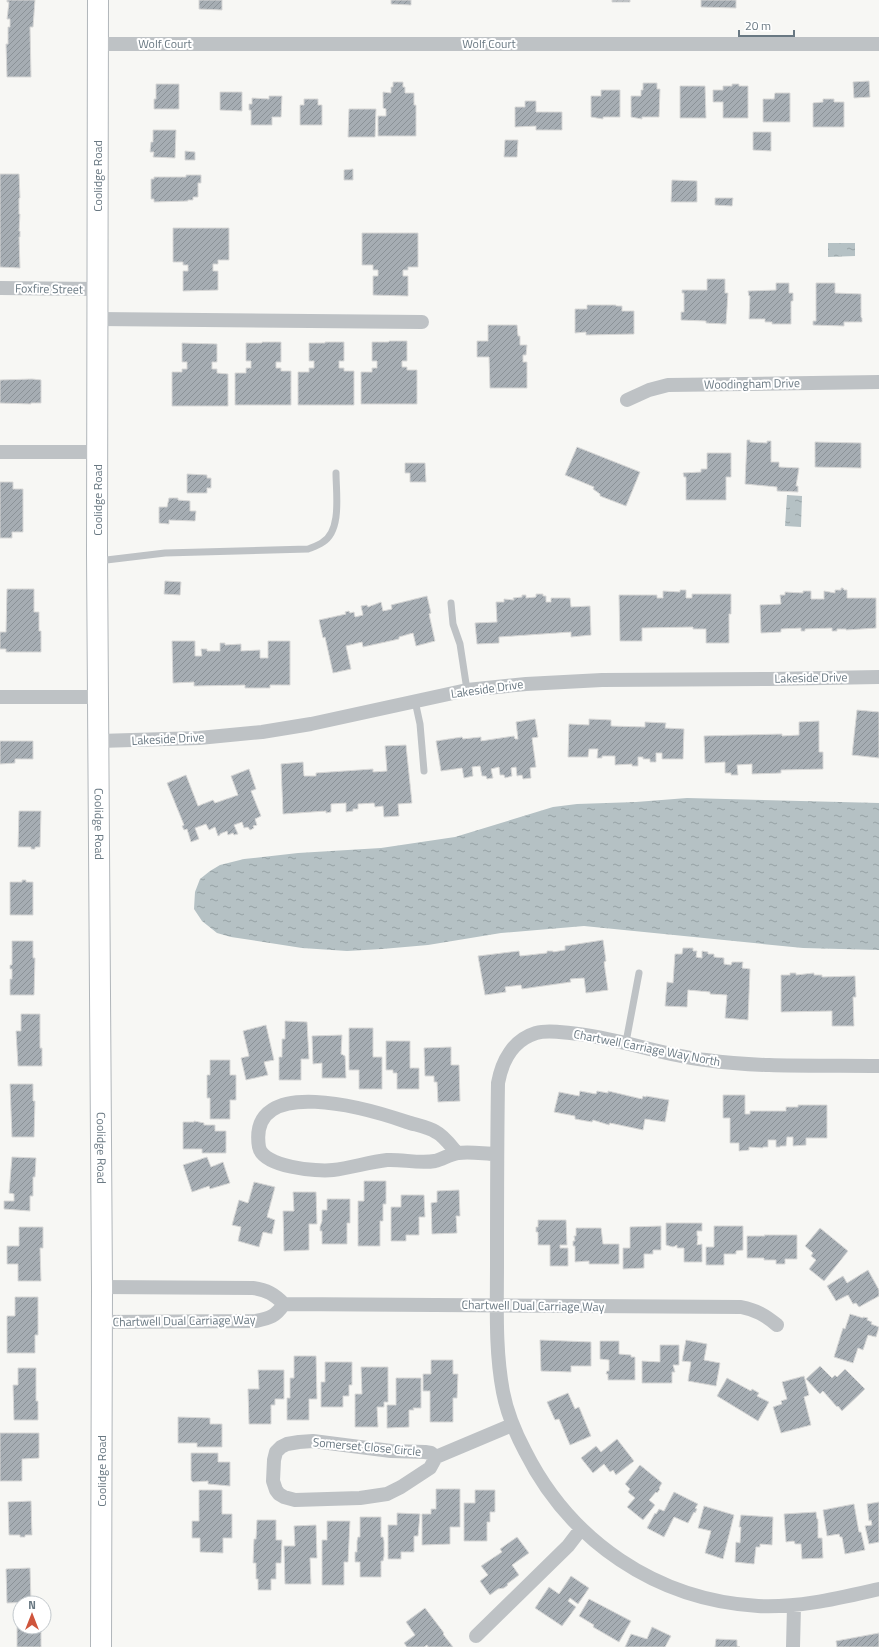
<svg xmlns="http://www.w3.org/2000/svg" width="879" height="1647" font-family="'Titillium Web',sans-serif">
<style>
.water{fill:url(#water-ripples)}
.building{fill:url(#building-hatch);stroke:#d8d8d7}
.lines{fill:none;stroke-linecap:round;stroke-linejoin:round}
.secondary-casing{stroke:#b1b6ba;stroke-width:22}
.lane{stroke:#bec2c5;stroke-width:7}
.street{stroke:#bec2c5;stroke-width:14}
.secondary{stroke:#fff;stroke-width:20}
.labels{text-anchor:middle;stroke-width:4;stroke-linejoin:round;paint-order:stroke}
.street-label{font-size:12px;fill:#697882;stroke:#fff}
</style>
<defs>
<pattern id="water-ripples" width="26" height="14" patternUnits="userSpaceOnUse"><rect width="26" height="14" fill="#b5c1c4"/><path d="M2 4q2-2 4 0t4 0M15 11q2-2 4 0t4 0" fill="none" stroke="#97a2a5"/></pattern>
<pattern id="building-hatch" width="6" height="6" patternUnits="userSpaceOnUse"><rect width="6" height="6" fill="#a6adb3"/><path d="M-1 1l2-2M0 6l6-6M5 7l2-2" fill="none" stroke="#8b9297"/></pattern>
</defs>
<rect width="100%" height="100%" fill="#f7f7f4"/>
<path class="water" d="M828 243H855V256L828 257Z
M787 495 802 496 801 527 785 526Z
M687 798 879 803V950L803 948 584 926 501 933 428 945 382 949 347 951 302 948 231 937 217 933 202 921 194 909 195 892 200 879 210 871 220 865 244 859 298 853 381 848 455 837 553 807 577 804 636 802Z"/>
<path class="building" d="M7 0H35L33 27H30L31 77H7L6 44H8V27H10V19H7L9 2H7Z
M199 0H222V10L199 9Z
M391 0H411V5L391 4Z
M612 0H630V2H612Z
M701 0H736V8L701 7Z
M869 81 870 97 854 98 853 82Z
M393 82H403V87H405V93H414V105H416V136H378V116H386V109L383 108V92L391 93V87H393Z
M643 83H657V89H660L659 117H642V119L631 117V96H641V90H643Z
M156 84H179V109H154V99H156Z
M732 84H739V86H748V118H723V102H713V90H723V86H732Z
M680 86H705L706 118H680Z
M601 90H620V117H603V119L591 117V96H601Z
M220 92H242V111L220 110Z
M775 93H790V122H763V99H774Z
M269 96H282L281 117H272V125H251V110H249V104H252V98L269 99Z
M304 99H318V105H322V125H300V105H304Z
M823 99H834V102H844V127H813V103L823 102Z
M525 101H536V112H562V130H536V126L515 127V107H525Z
M349 109H376L375 137H348Z
M153 130H176L175 158 153 157 154 152H150L151 142H153Z
M753 132H771V151L753 150Z
M505 140H518L517 157H504Z
M185 151 195 152V160H185Z
M353 169V180H344V170Z
M0 174H19L20 198H19V214H20L19 231H20V237H19L20 268 0 267Z
M186 175H201V183H198V197H193V200H188V201L154 202V199H151V179H154V177H186Z
M672 180 697 181V202H671Z
M715 198H733L732 206 715 205Z
M173 228H229V260H218V264H213V271H218V290L183 291V271H188V265H183V262H173Z
M362 233H418V267H408V270H403V276H408V296L373 295V276H378V270H373V265H362Z
M707 279H725V293H728L726 324 706 323V321L681 320V312H684V293H682V290H707Z
M776 283H789V293H793V301H791V324H772V322H765V319H749L750 296H749L748 291 776 290Z
M816 283H835V293L861 294V317L862 318V322H844V326L813 325V321H816Z
M587 305H616V306H622V311H634V334L586 335V332L575 333V309H587Z
M488 325H517L518 336H520V345H527L526 355H523V362H527V388H490L489 357H477V341H488Z
M389 341H407V361H402V367H407V370H417V404H361V372H372V368H377V361H372V342H389Z
M262 342H281V362H276V368H281V371H291V405H235V373H246V368H251V361H246V343H262Z
M325 342H344V361H339V368H344V371H354V405H298V372H309V368H314V361H309V343H325Z
M182 343 217 344V362H212V369H217V373L228 374V406H172V372H182V369H187V362H182Z
M32 379 41 380V403H31V404L0 403V380Z
M747 440H750V442L767 443V441H771V462H779V467L799 468 796 486H798V492L777 491V487L745 484Z
M815 442 861 443V468L815 467Z
M577 447 640 472 626 506 600 496V494L593 489 594 487 565 475Z
M707 453H731V477H726V500H686V477H684L683 473 701 472V469H707Z
M405 463H425L426 482H410V473H405Z
M187 474 207 475V478H211V488H207V493H187Z
M0 482H13V489H23V532H12V538H0Z
M169 498H178V500L190 501V511H196L195 521 169 520V524L159 523V507H167Z
M165 581 181 582 180 595 164 594Z
M841 588H843L844 590H847V598H876V628L846 630V629H837V631H832V628L805 629V631H801V628L781 629V632L761 633 760 605 781 604 780 595H785V592L803 593V591H811V599H824V591L835 593V590H841Z
M7 589H34V612H39V631H41V652H6V649H0V632H6Z
M680 590H686V598H692V594H731V614H729V643H706V629H693V627L642 628V641H620L619 595H657V598H663V591L680 592Z
M536 594H543V596H546V602H551V598H570L571 607 590 606 591 635 571 637V632L499 637V643L477 644 475 623 497 622 496 602H504V599L514 600 513 598 522 597V595H526V598L536 597Z
M427 596 431 613 429 614 435 641 416 646 413 633 399 637V639L363 647 362 642 346 646 351 669 333 673 325 637 323 638 319 620 346 614 345 612 349 611 350 613 354 612 355 617 363 615 361 606 367 605 368 607 381 602 383 611 392 609 391 605Z
M172 641H195V656H202L201 649H207V651H220V643H225V645L241 644V651L260 650V658H268V641H290V685H270V688H245V685L194 686V682L173 683Z
M857 710 879 712V758L852 755Z
M535 719 538 737 532 738 536 767 530 768 531 778 523 779 522 775 517 776 516 767 511 768 512 776 505 778 504 775H500L499 767 491 769 493 778 487 779 486 776H482L480 766 472 767 473 776 464 778 462 768 441 771 436 741 462 737 463 739 481 737V741L514 736 515 739H518L516 722Z
M589 719 611 720V726L645 727V722L666 723 665 728 684 729 683 759H662V753H656V762H650V759H643V757H638V766H632V764L615 765V756H602V758H597L598 749H589L588 757H568L569 724 589 725Z
M819 721V752H823V769L781 770V773L752 774V764L737 765 738 775H731V773H725V762L705 763 704 736 782 734V736L799 735V722Z
M0 741H33V759H15V763L0 764Z
M406 745 412 803 398 804 399 816 384 817 383 806 375 807 374 803 358 804V809H353V811L346 812V803L331 804V812L326 813V811L283 814 281 764 303 762 304 776H316V773L373 769V772L387 771 385 746Z
M249 769 256 789 251 791 261 816 255 819 257 825 253 826 254 828 250 830 248 827 244 828 242 822 234 825 238 834 234 835 233 833 228 835 227 831 220 834V835L218 836 215 827 209 830 206 824 195 828 199 839 191 842 187 829 184 830 182 826 184 825 167 783 186 775 198 806 213 800 215 803 238 795 231 776Z
M19 811H41L40 847H35V849H31V847H18Z
M22 880H26V882H33V915H10V882H22Z
M603 940 606 961 604 962 608 990 586 993 584 978 570 979 571 982 522 989 521 985 505 987 506 992 485 995 478 956 519 951 520 956 547 953V951H553V952L565 950V946Z
M12 941H33V958H35L34 995H10V979H12V969H10V965H12Z
M683 948H693V951H697L696 957 702 958V951L708 952V954H714V957L724 958V964L731 965 732 962H743L742 968 750 969 748 1020 725 1018 727 995 710 994V992L688 990 687 1007 665 1006 667 982 673 983 675 954H682Z
M790 973H796V975L814 973V975H822V977L855 976 856 997H853L854 1026H832V1011L781 1012V975H790Z
M21 1014H40V1048H42V1066H18L16 1031H21Z
M285 1021 307 1022 309 1059H301V1080H279V1057H282V1039H285Z
M266 1025 274 1060 264 1062 268 1075 246 1080 241 1058 249 1056 243 1031Z
M349 1028H373V1057H382V1089H359V1070H349Z
M342 1035 341 1054 345 1056 346 1078H322V1063L313 1064 312 1036Z
M386 1041H410V1068H419V1089H397V1073H393V1070H386Z
M451 1047V1065H459L460 1101 438 1102 437 1082H434V1076H425L424 1048Z
M210 1060H230V1075H236V1100H230V1119H210V1098H207V1075H210Z
M10 1084H33V1101H35L34 1137H12Z
M580 1091 596 1094 597 1091 608 1093V1091L642 1099 643 1096 646 1097V1096L669 1100 665 1122 645 1119 643 1130 610 1123 609 1125 593 1120 592 1122 575 1119V1116L554 1112 559 1092 579 1096Z
M723 1095H745V1114H750V1111H786V1107H798V1105H827V1138H806V1145L793 1146V1137H787L786 1146H780V1147H776V1140H768V1147H763V1148L749 1147V1150L739 1151V1143H730V1118H723Z
M194 1121 204 1123V1125H215V1131H226V1153H202V1149H183V1122H194Z
M12 1157 36 1158 35 1177H33V1196H30V1211L4 1209V1201H14V1194L9 1193Z
M207 1157 211 1167 223 1162 230 1183 210 1189 209 1186 192 1192 183 1165Z
M364 1181H386V1204H383V1221H380V1246H358V1201H364Z
M254 1182 275 1187 267 1217 275 1220 272 1234 263 1232 259 1247 238 1241 241 1227 232 1225 239 1200 248 1203Z
M459 1190 460 1216H456L457 1233 432 1234 431 1203 437 1202V1191Z
M293 1192H316L317 1224H309V1250L284 1251 283 1211H294Z
M401 1195H424L425 1217H419V1235H406V1241H391V1207H401Z
M327 1199H350V1223H347V1244H322V1231H320V1227L322 1221V1210H327Z
M538 1220H566L567 1245H560V1248H568V1266H550V1245H538V1232H536V1227H538Z
M666 1223H702V1231H697V1236H698L697 1245 702 1244V1262H684V1248H677V1245L673 1247 666 1245Z
M661 1226V1250H653V1254H644V1268L623 1269V1248H630V1227Z
M714 1226H743V1250L736 1251V1254H724V1265H706V1247H714Z
M19 1227H43V1248H40L41 1281H18V1264H7V1246H19Z
M576 1228H601L603 1244H619V1264H589V1261L575 1262V1246H573V1241H575L574 1236H576Z
M820 1228 848 1251 824 1281 809 1269 816 1260 811 1256 813 1253 805 1246Z
M764 1235H797V1259H785V1264H776V1260H764V1258H747V1236H765Z
M868 1270 879 1290V1296L859 1307 856 1303 853 1304 848 1295 836 1301 827 1286 843 1276 847 1283Z
M15 1297H38V1335H35V1353H7V1316H15Z
M850 1314 863 1318V1317L868 1318 867 1320 872 1322 871 1324 879 1327 876 1337 868 1335 863 1350 858 1348 853 1363 834 1357 843 1328 845 1329Z
M540 1340 591 1342V1366H571V1372L541 1371Z
M686 1340 707 1344 704 1360 720 1363 716 1386 688 1381 691 1362 682 1361Z
M600 1341H619V1354L631 1355V1357H635V1380H608V1374H606L607 1371H609V1360L600 1359Z
M660 1345H679V1365H673L675 1372H672V1383H642V1361L660 1362Z
M294 1356H316L317 1399H309V1420H287V1398H290V1378H294Z
M431 1360H453V1374H458L457 1398H453V1422H430V1391H423V1374H431Z
M325 1362H352V1385H349V1396H343V1407H321V1382H325Z
M820 1366 832 1378 835 1375 837 1377 845 1369 865 1389 842 1411 838 1406 837 1407 823 1391 820 1394 806 1379Z
M361 1367H388V1402H384V1407H377L378 1427H355V1394H362Z
M18 1368H36V1401H38V1420H14L13 1385H18Z
M258 1370H284V1399H275V1405H271V1424H249L248 1389H259Z
M804 1376 809 1395 804 1397 811 1425 781 1433 773 1407 782 1404 781 1401 787 1399 782 1382Z
M396 1378H421V1408H413L414 1410H409V1427L387 1428V1405H396Z
M727 1378 751 1391 752 1389 759 1393 757 1396 769 1402 758 1421 717 1396Z
M568 1393 575 1409 579 1407 591 1436 570 1445 559 1419 555 1420 547 1402Z
M178 1417 210 1418V1424H222V1447H197V1443H178Z
M0 1433H39V1458L22 1459V1481H0Z
M617 1439 634 1461 616 1475 613 1470 610 1472 604 1464 593 1473 581 1458 596 1446 601 1452Z
M191 1453H218V1462H230V1486L208 1484V1481L193 1482 191 1480Z
M640 1465 662 1483 659 1488 660 1489 657 1493 656 1492 649 1500 655 1505 643 1520 627 1507 635 1498 628 1492 630 1489 625 1484Z
M436 1489H460V1527H450V1544L422 1545V1514H431V1509H436Z
M199 1490H222V1514H232V1538H223V1553L200 1552V1538H192V1521H199Z
M475 1490H495V1512H490V1522H487V1541H464V1503H475Z
M674 1492 698 1504 695 1508 697 1509 695 1513 694 1512 688 1523 674 1517 664 1537 647 1528 655 1513 656 1514 659 1509 664 1511Z
M31 1501 32 1535H25V1537H20V1535H9L8 1502Z
M879 1502V1542L869 1544 865 1526 872 1525 871 1520 869 1521 867 1504Z
M854 1504 859 1532H861L865 1550 845 1554 842 1537H840L839 1534 827 1536 823 1510Z
M704 1506 734 1515 723 1559 705 1553 711 1531 698 1528Z
M816 1512 817 1519H818V1538H822L823 1558 802 1559 801 1544H795L794 1541 786 1542 784 1514Z
M397 1513 420 1514 418 1536H414V1552H401V1559H388V1525H397Z
M741 1515 773 1517 772 1545 760 1544V1547H756L754 1564 735 1562 736 1542 740 1543 741 1527H739Z
M360 1517H381V1537H383L384 1541V1556L383 1561H381V1577H360V1562H355V1552H357V1541L358 1537H360Z
M257 1520H276V1540H282L281 1563H276V1579H271V1590H258V1579H256V1563H253L254 1539H256Z
M327 1521H350L348 1562H344V1585H322V1540H327Z
M316 1525 317 1558H310L311 1584H285L284 1546H295L294 1526Z
M517 1537 529 1553 512 1565 519 1575 507 1584 508 1585 504 1588 498 1589 490 1595 480 1581 488 1575 481 1566 502 1552 500 1549Z
M30 1568 31 1602 7 1603 6 1569Z
M571 1576 589 1588 578 1604 570 1598 568 1601 576 1607 562 1626 535 1608 549 1587 559 1594Z
M589 1599 631 1621 619 1642 593 1627 594 1625 579 1616Z
M425 1608 444 1633 443 1634 453 1647H428L427 1645 424 1647H407L404 1643 415 1635 406 1622Z
M17 1622H20V1627H41V1647H17Z
M652 1627 671 1636 665 1647H625L631 1634 647 1639Z
M879 1633V1647H837L836 1641Z
M716 1639 737 1640V1646L740 1647H715Z"/>
<g class="lines">
<g class="secondary-casing">
<g id="secondary">
<path id="s1" d="M98 0 97 553 102 1287 101 1647"/>
</g>
</g>
<path class="lane" d="M98 561 165 553 308 549C313 547 319 545 323 542 342 530 336 493 336 473
M451 603 453 624 460 644 467 690
M415 701 420 724 424 771
M626 1042 639 973"/>
<path class="street" d="M98 44H879
M0 288 98 289
M98 319 422 322
M627 400 649 390 668 385 879 382
M0 452H98
M0 697H99
M99 741 199 738 262 732 311 724 467 690 526 684 602 680 769 679 879 677
M879 1066C822 1065 763 1068 706 1060 660 1055 616 1037 570 1033 559 1032 547 1030 536 1033 513 1040 502 1061 498 1083 497 1144 497 1205 497 1265 497 1307 495 1350 503 1392 507 1413 515 1432 525 1451 570 1541 656 1600 758 1606 799 1608 839 1598 879 1589
M457 1153C451 1146 444 1136 436 1132 428 1127 416 1125 407 1122 372 1110 247 1072 259 1147 263 1167 317 1172 333 1170 351 1168 369 1162 387 1160 402 1159 419 1164 435 1161 443 1159 450 1154 458 1153 470 1151 485 1154 497 1154
M102 1287 253 1288C267 1290 274 1294 284 1304 275 1317 270 1318 256 1321L102 1322
M284 1304 741 1307C756 1310 765 1315 777 1325
M436 1457 431 1453 425 1452 391 1451 313 1441 299 1442 287 1444 281 1447 276 1452 274 1460 273 1481 276 1490 279 1494 284 1497 295 1500 360 1498 387 1494 401 1487 430 1468 436 1457 512 1425
M476 1636 568 1546 581 1529
M793 1647 794 1606"/>
<use href="#secondary" class="secondary"/>
</g>
<g class="labels">
<g class="street-label">
<text x="165" y="48">Wolf Court</text>
<text x="489" y="48">Wolf Court</text>
<text transform="translate(98 176) rotate(-90)" y="4">Coolidge Road</text>
<text transform="translate(49 289) rotate(1)" y="4">Foxfire Street</text>
<text transform="translate(752 384) rotate(-1)" y="4">Woodingham Drive</text>
<text transform="translate(98 500) rotate(-90)" y="4">Coolidge Road</text>
<text transform="translate(811 678) rotate(-1)" y="4">Lakeside Drive</text>
<text transform="translate(487 689) rotate(-8)" y="4">Lakeside Drive</text>
<text transform="translate(168 739) rotate(-3)" y="4">Lakeside Drive</text>
<text dy="4" stroke="none"><textPath href="#s1" startOffset="824">Coolidge Road</textPath></text>
<text transform="translate(647 1048) rotate(11)" y="4">Chartwell Carriage Way North</text>
<text dy="4" stroke="none"><textPath href="#s1" startOffset="1148">Coolidge Road</textPath></text>
<text transform="translate(533 1306) rotate(1)" y="4">Chartwell Dual Carriage Way</text>
<text transform="translate(184 1321) rotate(-1)" y="4">Chartwell Dual Carriage Way</text>
<text transform="translate(367 1447) rotate(5)" y="4">Somerset Close Circle</text>
<text transform="translate(102 1471) rotate(-90)" y="4">Coolidge Road</text>
</g>
</g>
<g transform="translate(32 1615)"><circle r="19" fill="#ffffff" stroke="#c3c9cd"/>
<path d="M0-3L7 15L0 10L-7 15Z" fill="#cf553c"/>
<text y="-6" font-size="11" font-weight="bold" text-anchor="middle" fill="#697882">N</text>
</g>
<path d="M739 30v6h55v-6" fill="none" stroke="#697882" stroke-width="2"/>
<text x="745" y="30" font-size="12" fill="#697882" stroke="#ffffff" stroke-width="3" paint-order="stroke">20 m</text>
</svg>
